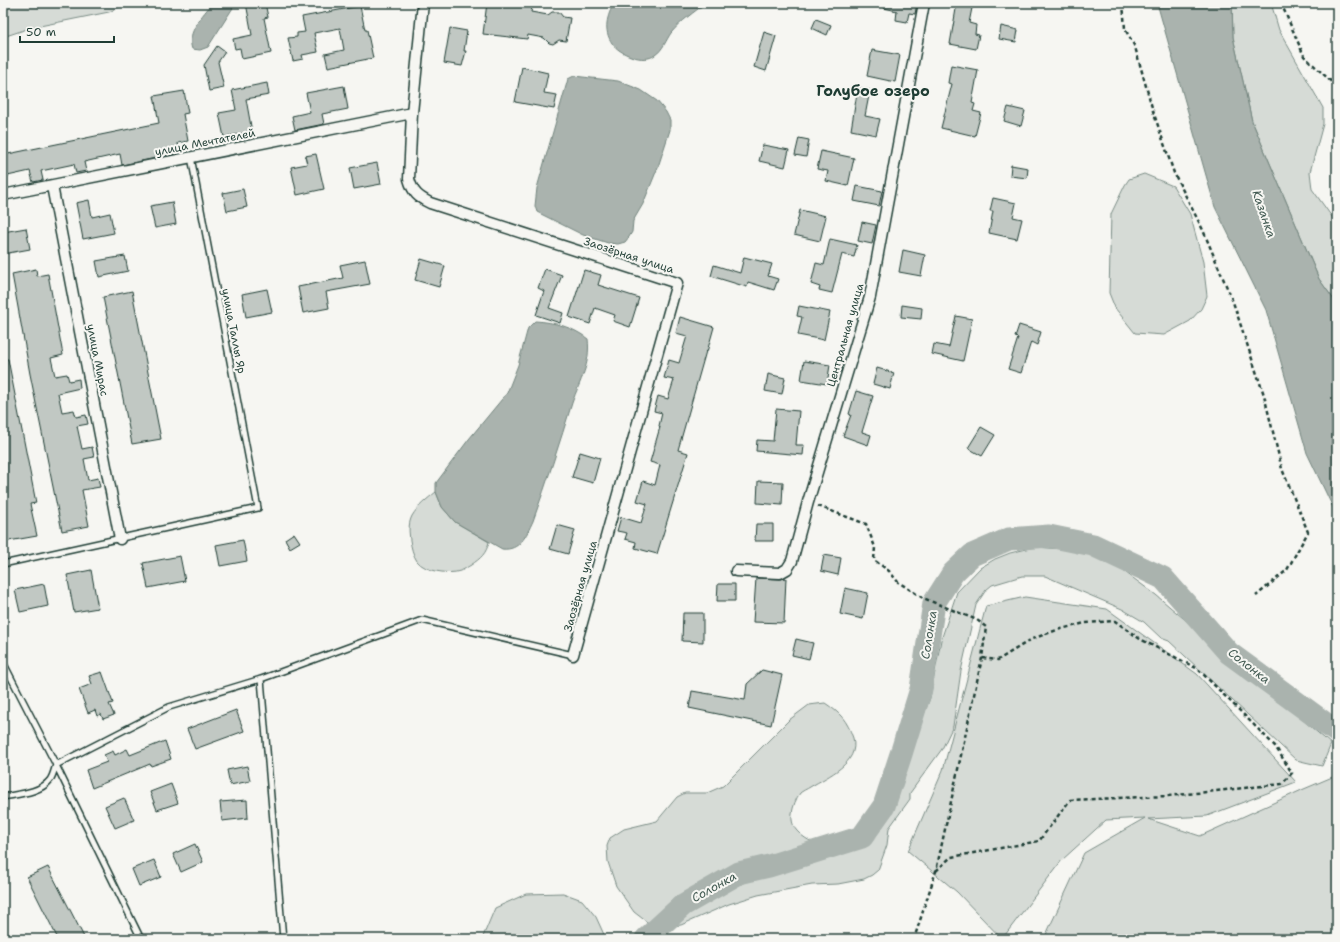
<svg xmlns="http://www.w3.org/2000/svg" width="1340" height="942" font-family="'Shantell Sans',sans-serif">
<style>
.green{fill:#d6dbd6;stroke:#7a8c85}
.water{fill:#aab3ae;stroke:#72847d}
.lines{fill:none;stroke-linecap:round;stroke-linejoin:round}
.river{stroke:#aab3ae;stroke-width:23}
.building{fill:#c1c8c3;stroke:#1f3d34}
.lane-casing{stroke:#1f3d34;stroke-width:8}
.street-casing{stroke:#1f3d34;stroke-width:13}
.path{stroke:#1f3d34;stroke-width:2.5;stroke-dasharray:4 3;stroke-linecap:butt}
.lane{stroke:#f6f6f2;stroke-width:5}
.street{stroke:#f6f6f2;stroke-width:10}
.labels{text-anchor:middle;stroke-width:4;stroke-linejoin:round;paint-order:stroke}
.street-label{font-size:11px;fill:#1f3d34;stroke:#f6f6f2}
.water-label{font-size:12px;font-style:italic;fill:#425a52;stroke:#f6f6f2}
.district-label{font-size:15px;font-weight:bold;fill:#1f3d34;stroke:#f6f6f2}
</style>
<rect width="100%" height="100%" fill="#f6f6f2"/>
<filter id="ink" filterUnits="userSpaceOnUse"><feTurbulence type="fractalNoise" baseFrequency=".025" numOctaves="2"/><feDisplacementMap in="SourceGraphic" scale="8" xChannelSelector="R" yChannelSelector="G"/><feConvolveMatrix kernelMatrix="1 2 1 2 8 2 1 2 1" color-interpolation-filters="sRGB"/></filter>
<g filter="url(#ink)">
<path class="green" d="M3 3H128L109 12 30 28 3 37Z
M1232 3H1271L1279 30 1323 108V124L1310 172 1312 189 1337 224V304L1319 279 1252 121 1233 37Z
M1144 174 1173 186 1190 214 1203 262 1207 296 1201 309 1190 321 1164 335 1135 333 1115 308 1109 293 1111 214 1125 185 1129 179Z
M436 492 442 507 455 522 489 542C486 554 481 558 471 565 467 567 464 570 460 571 449 575 424 571 417 561 413 555 411 547 410 540 409 532 408 524 412 516 418 506 427 499 436 492Z
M1035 547 1077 550 1102 559 1118 567 1156 595 1331 744 1322 766 1296 760 1169 641 1161 638 1144 622 1122 609 1045 576H1022L992 585 986 590 976 605 961 671 953 726 942 749 910 793V799L889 828 887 845 878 870 872 875 864 879 838 884 812 885 758 895 729 904 681 925 663 927 647 922 634 912 616 886 608 862 607 846 610 838 624 829 657 821 677 797 685 793H707L723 786 789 720 809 705 825 703C840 713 847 720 853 738 860 763 828 776 810 787 807 789 802 791 800 793 796 798 793 807 792 813 791 820 793 828 799 833 806 840 818 845 827 850L844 847 851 843 875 818 910 753 930 698 941 640 957 592 980 568 995 559 1010 553Z
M1025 597 1107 609 1197 674 1296 782 1207 816 1148 819 1200 836 1304 789 1337 775V939H1205L1200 936 1192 939H1044L1084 853 1145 818 1106 820 1062 860 1002 939 957 892 908 851 943 770 986 606Z
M563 893 582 900 596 917 606 939H482L495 908 526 894Z"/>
<path class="water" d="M213 3H236L208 47 200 50 192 49C186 33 203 14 213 3Z
M614 3H706C694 12 681 21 671 33 666 40 663 50 655 55 644 64 619 54 612 43 603 30 607 16 614 3Z
M1157 3H1232L1233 37 1252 121 1319 279 1337 304V516L1307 453 1266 310 1215 207Z
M574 76 618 81 641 90 657 101 666 112 670 120V130L658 167 643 204 633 221 632 232 629 237 625 242 618 244 608 243 583 235 537 212 535 206 537 188 568 79Z
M535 321C554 322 573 327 588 339 591 364 580 380 572 403 560 442 547 482 533 521 526 536 520 551 502 549L455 522 442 507 436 492V483L469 439 507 393 518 365 528 328Z"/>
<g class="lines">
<path class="river" d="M646 939 683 905 739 873 769 866 862 837 884 806 901 754 921 689 934 603 953 573 972 555 1009 539 1049 536 1093 545 1163 578 1229 653 1337 732"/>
</g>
<path class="building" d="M246 3H265L268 17 264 18 271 53 242 59 240 48 235 49 233 39 252 35Z
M487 3H533L531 12 548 15 552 12H559L563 17 570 18 566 41 559 40 553 44 549 43 544 38 528 35 527 39 483 34Z
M884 3H917L915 14 909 13 907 22 896 20 897 11 884 8Z
M957 3H973L969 23 976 25 975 34 979 35 976 49 950 44Z
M360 6 365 30H367L373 58 328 67 325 54 344 50 340 28 314 33 318 52 302 55 303 59 293 61 288 38 297 37V33L305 32 302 17Z
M816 19 831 25 827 35 812 28Z
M1001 26 1018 30 1016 42 999 39Z
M450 28 467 31 464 51H466L462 66 444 63Z
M764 32 776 36 766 71 754 67Z
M217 46 225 52 218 62 224 88 209 91 204 65Z
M872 50 900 55 895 82 867 76Z
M951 65 978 70 972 103 975 104 973 111 981 113 975 136 941 128 952 84 948 83Z
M522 67 548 73 544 93 557 95 554 109 515 102Z
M267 83 269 95 246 99 252 132 224 137 219 113 236 110 232 90Z
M344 86 348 109 322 114 324 124 295 130 292 116 310 112 306 93Z
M858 87 870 90 865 116 880 119 876 135 851 130Z
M184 91 188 113 183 114 188 141 178 143 180 153 122 165 120 154 84 162 86 171 76 173 74 164 41 171 43 180 33 182 30 171 3 177V155L159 123 154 96Z
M1008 107 1025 111 1021 126 1004 121Z
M799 138 809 140 806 157 795 155Z
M763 145 789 150 785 167 759 161Z
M821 151 854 158 848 186 826 181 828 171 817 169Z
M316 154 324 189 297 195 291 167 307 164 305 156Z
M377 163 381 184 354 189 350 168Z
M1011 165 1028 168 1027 178 1010 176Z
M857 186 882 191 879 206 854 201Z
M243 189 247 207 227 211 223 193Z
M993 198 1016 203 1013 217 1022 219 1017 239 989 233 993 211H990Z
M89 200 92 217 110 213 114 233 83 239 76 203Z
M172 202 176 224 155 228 150 206Z
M800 210 826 216 820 241 794 235Z
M862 222 876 225 872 244 858 241Z
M26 228 30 249 3 254V232Z
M830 239 857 245 854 257 842 254 832 293 819 290 820 287 811 284 816 263 824 265Z
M903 250 925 255 921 276 899 272Z
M125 256 128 271 99 277 96 261Z
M744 257 772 264 768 276 778 279 774 290 748 282 747 287 711 276 714 265 740 273Z
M421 259 445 266 439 287 415 280Z
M365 260 370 284 326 292 329 308 303 313 298 287 343 278 340 265Z
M36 269 37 276 48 274 63 355 51 358 55 376 67 374 69 381 79 379 80 388 58 393 62 412 74 410 76 417 86 415 88 424 77 426 82 449 92 447 94 457 84 459 88 480 98 478 100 487 82 490 89 526 62 531 30 374 12 274Z
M545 269 562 275 549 308 563 313 560 323 536 315 544 291 538 288Z
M584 270 601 275 598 285 639 298 630 327 613 321 615 315 595 308 590 324 569 317Z
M267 289 272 312 246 317 242 294Z
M132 291 161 439 132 444 103 297Z
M902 305 922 308 921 319 901 317Z
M799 306 830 312 824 340 798 335 802 317 797 316Z
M956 316 972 319 963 361 932 354 934 344 949 347Z
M680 317 714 327 707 352 706 351 678 450 688 453 657 554 635 548 636 542 625 539 627 533 617 531 621 517 641 523 647 504 637 501 643 481 655 485 660 465 650 462 660 427 659 426 662 413 654 411 658 396 668 399 674 380 664 378 669 360 679 363 687 336 676 333Z
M1019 325 1041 332 1037 345 1031 342 1021 373 1008 369 1018 338 1015 337Z
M3 359H8L36 503 30 504 37 536 3 542V491L7 490 3 467Z
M804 361 830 365 827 384 801 380Z
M877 368 894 373 890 389 873 384Z
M768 374 785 378 782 394 765 391Z
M856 391 873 396 862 432 871 435 868 445 843 436 851 415 849 414Z
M776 409 799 411 796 445H804L803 455 756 451 757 440 773 441Z
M981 427 995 435 982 456 968 448Z
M580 452 600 458 593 483 572 477Z
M758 481 783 482 782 505 757 503Z
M756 524H773V541H755Z
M557 525 575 530 568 554 550 549Z
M294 533 300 542 290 548 285 539Z
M243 540 247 561 220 566 216 545Z
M824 555 841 558 838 575 821 571Z
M180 556 185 581 148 588 143 563Z
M91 570 98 608 74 612 67 575Z
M756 578 780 579 786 578 784 623 753 622Z
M44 584 48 606 20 612 15 590Z
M718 584H735V601H717Z
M845 588 868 593 863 619 840 614Z
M683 613H703V642L682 641Z
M796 639 813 643 809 659 792 655Z
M762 670 782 675 771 725 689 708 692 691 745 700 747 684Z
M102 672 113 703 109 704 114 715 103 719 101 714 97 716 95 710 88 713 79 689 92 684 89 676Z
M236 710 244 731 195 749 187 729Z
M165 741 171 759 151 766 150 764 92 788 86 770 107 762 104 755 113 751 115 755 127 749 130 755Z
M247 766 250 781 230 785 227 770Z
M171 784 178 803 157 810 150 792Z
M124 798 134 820 115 828 105 806Z
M247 800 248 818 222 821 220 802Z
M195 844 203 862 181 872 173 854Z
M154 860 161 877 139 886 132 869Z
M48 867 85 939H58L27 877Z"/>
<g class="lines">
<g class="lane-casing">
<path id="lane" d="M3 564 258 508 191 157
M3 662 56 765C54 770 53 776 50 780 40 793 18 794 3 797
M261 679 283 939
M141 939 56 765 169 707 261 679 422 620 573 655"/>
</g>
<g class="street-casing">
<path id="street" d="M423 3 412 113 409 179C413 193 418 197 430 203L677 283 573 655
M52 186 120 539
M3 195 412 113
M736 571 780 573 787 569 792 561 808 502 870 297 924 3"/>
</g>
<path class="path" d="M1123 3 1125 29 1135 47 1153 111 1174 173 1203 230 1233 302 1264 395 1282 469 1308 532 1287 570 1256 596
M1281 3 1304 56 1337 87
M818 506 866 524 875 547 874 560 889 571 898 582 923 598 977 620 986 627 982 658 936 871 914 939
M936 871 951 857 1039 841 1070 800 1168 796 1282 784 1292 773 1275 746 1198 669 1140 639 1115 621 1085 623 1057 630 1032 639 998 660 982 658"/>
<use href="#lane" class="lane"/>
<use href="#street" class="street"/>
</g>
</g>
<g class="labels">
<g class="street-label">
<text transform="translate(205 142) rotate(-11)" y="4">улица Мечтателей</text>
<text transform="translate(629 255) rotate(18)" y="4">Заозёрная улица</text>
<text transform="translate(234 331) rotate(79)" y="4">улица Таллы Яр</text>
<text transform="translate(845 335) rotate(-74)" y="4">Центральная улица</text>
<text transform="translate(98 360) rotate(79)" y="4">улица Мирас</text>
<text transform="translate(580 586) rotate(-74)" y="4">Заозёрная улица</text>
</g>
<g class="water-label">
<text transform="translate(1264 214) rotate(71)" y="4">Казанка</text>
<text transform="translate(929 635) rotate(-81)" y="4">Солонка</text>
<text transform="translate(1249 666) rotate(38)" y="4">Солонка</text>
<text transform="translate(714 887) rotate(-29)" y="4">Солонка</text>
</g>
<g class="district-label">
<text x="873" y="96">Голубое озеро</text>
</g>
</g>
<rect width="1340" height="942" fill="none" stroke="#f6f6f2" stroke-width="16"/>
<rect x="8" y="8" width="1324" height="926" fill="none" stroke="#1f3d34" stroke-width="1.5" filter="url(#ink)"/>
<path d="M20 36v6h94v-6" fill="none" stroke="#1f3d34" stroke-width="2"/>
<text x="26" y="36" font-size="12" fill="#1f3d34" stroke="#f6f6f2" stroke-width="3" paint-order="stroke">50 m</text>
</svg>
